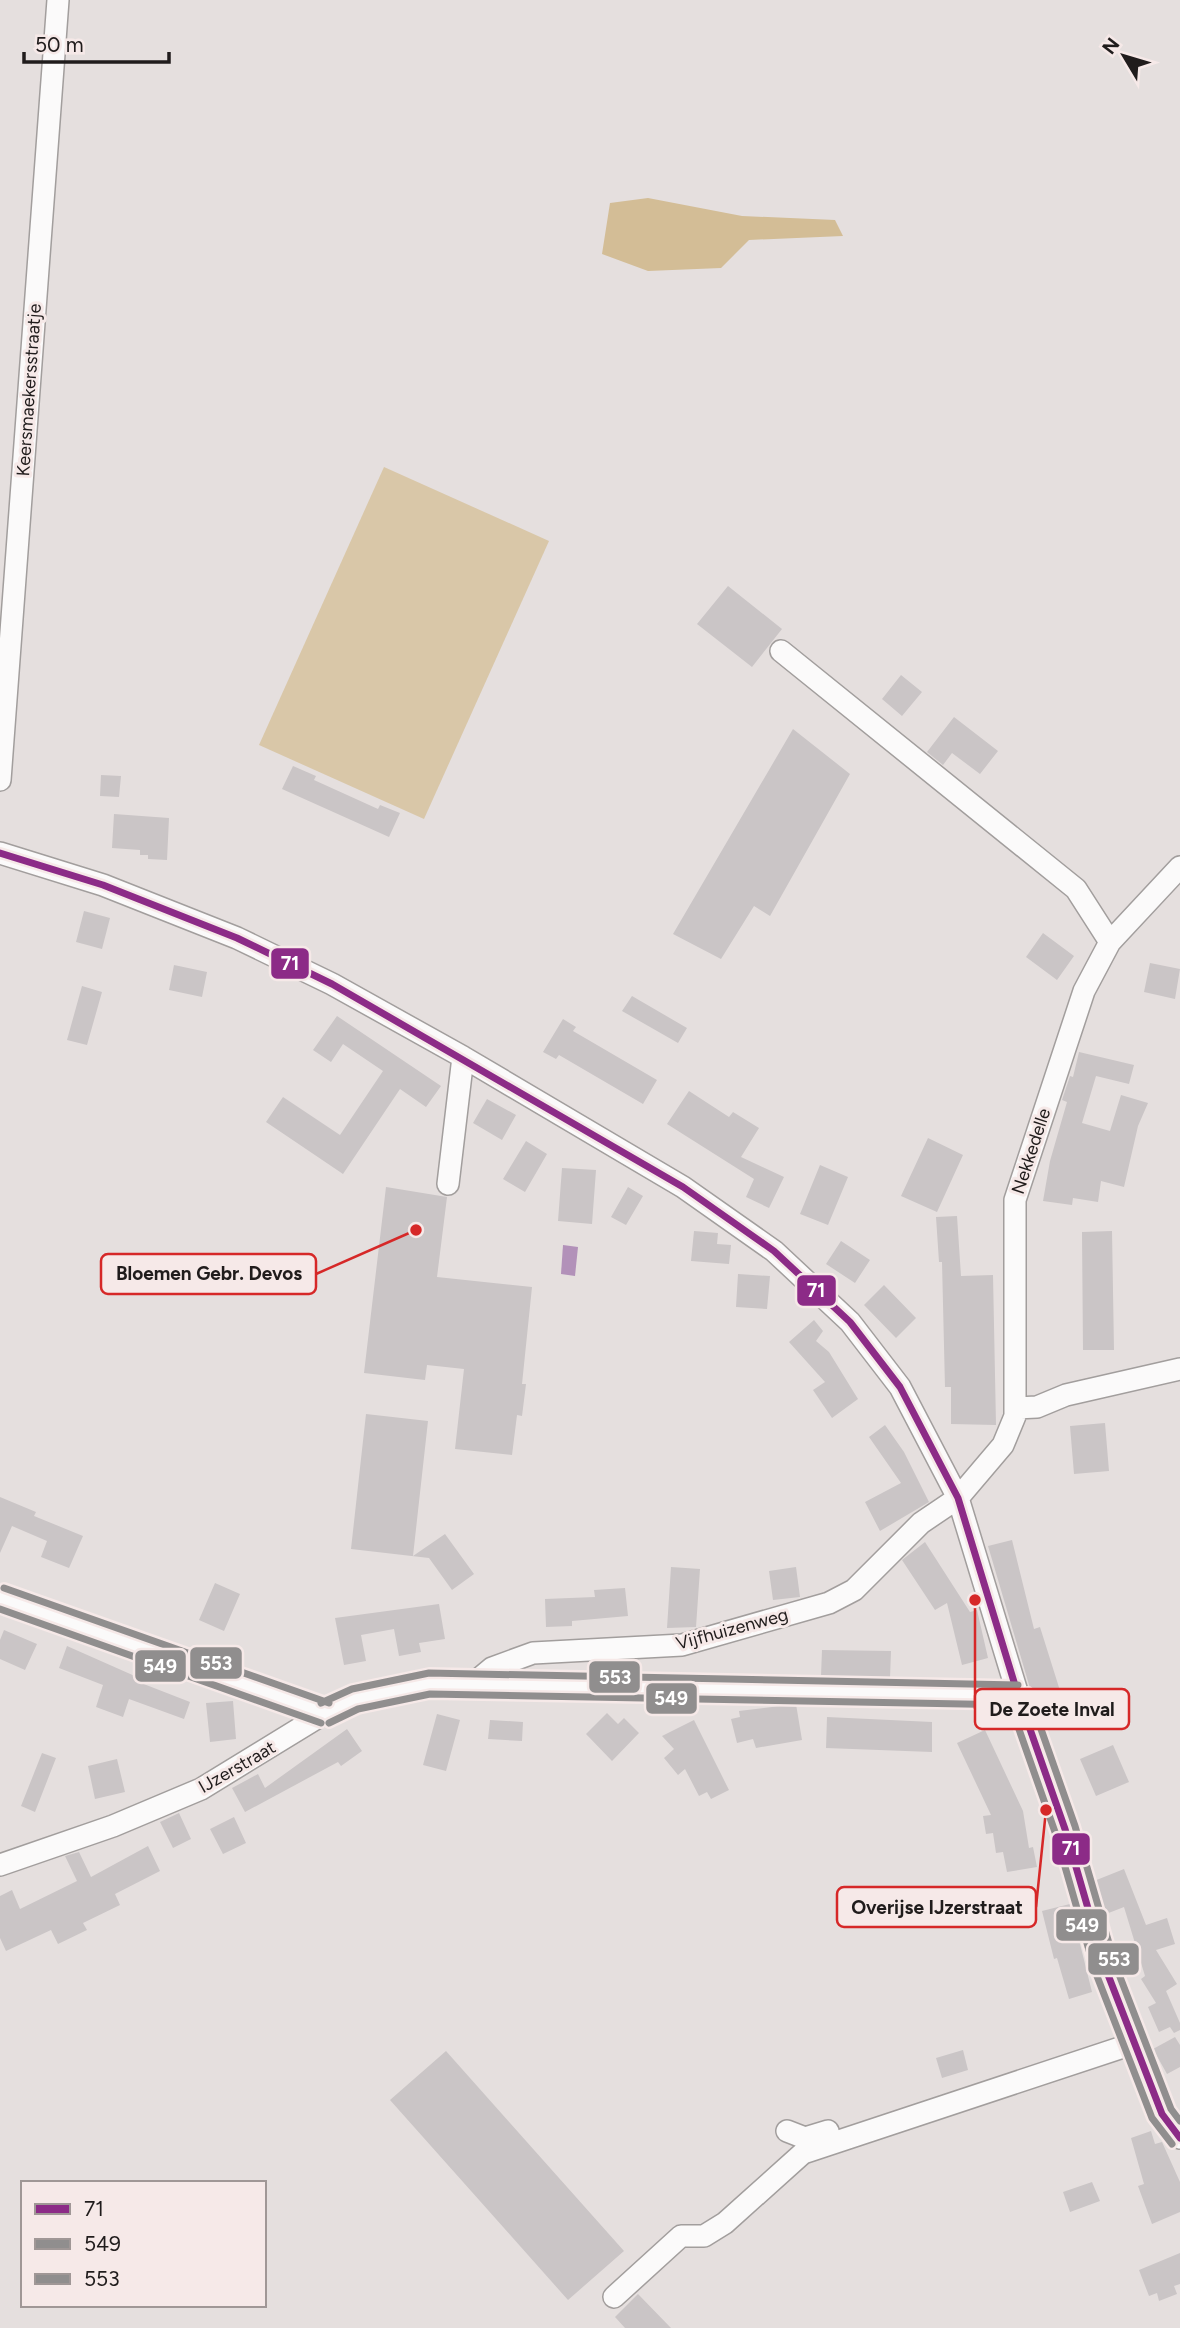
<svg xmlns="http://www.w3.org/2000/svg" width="1180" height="2328" font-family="Figtree,sans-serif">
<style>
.green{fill:#d9c7a8}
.forest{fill:#d3bd96}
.water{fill:#b291b9}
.building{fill:#cac5c6}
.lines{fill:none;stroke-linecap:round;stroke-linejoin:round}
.minor-casing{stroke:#a29e9d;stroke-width:24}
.minor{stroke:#fbfafa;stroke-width:21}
.bus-1-casing{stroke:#f6e9e8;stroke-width:12}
.bus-2-casing{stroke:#f6e9e8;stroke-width:12}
.bus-3-casing{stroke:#f6e9e8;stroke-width:12}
.bus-1{stroke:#8c2b87;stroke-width:7}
.bus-2{stroke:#908e8e;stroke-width:7}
.bus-3{stroke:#908e8e;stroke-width:7}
.labels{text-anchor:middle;stroke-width:6;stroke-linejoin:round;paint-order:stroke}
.street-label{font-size:18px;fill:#201c1c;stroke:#f6e9e8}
.leader{fill:none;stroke:#d62828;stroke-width:2.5}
.callout-dot{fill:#d62828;stroke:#f6e9e8;stroke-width:2.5}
.callout{fill:#f6e9e8;stroke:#d62828;stroke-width:2.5}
.callout-label{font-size:19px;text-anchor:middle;font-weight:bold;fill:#201c1c}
.line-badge{stroke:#f6e9e8;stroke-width:2.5}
.badge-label{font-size:19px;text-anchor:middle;font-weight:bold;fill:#fff}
</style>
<rect width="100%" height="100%" fill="#e5dfde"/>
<path class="green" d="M384 467 549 541 424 819 259 745Z"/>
<path class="forest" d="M648 198 742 216 835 220 843 236 749 240 721 268 648 271 602 254 610 203Z"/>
<path class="water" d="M563 1245 578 1247 575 1276 561 1274Z"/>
<path class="building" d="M728 586 782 629 752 667 697 624Z
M901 675 922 692 902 716 882 699Z
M954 717 998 751 980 774 952 753 943 765 927 752Z
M793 729 850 774 770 916 754 906 721 959 673 934Z
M293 766 316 776 314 780 378 809 380 805 400 813 389 837 282 789Z
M101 775 121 776 119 797 100 796Z
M114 814 169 818 167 860 148 859V855H140V850L112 848Z
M84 911 110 918 102 949 76 942Z
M1043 933 1074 956 1057 980 1026 957Z
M1150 963 1180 969 1175 999 1144 992Z
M174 965 207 972 202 997 169 990Z
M82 986 102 992 87 1045 67 1040Z
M632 996 687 1028 678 1043 622 1011Z
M337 1016 441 1086 426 1107 400 1089 343 1174 266 1122 283 1097 340 1135 383 1071 343 1044 331 1062 313 1050Z
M563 1019 576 1027 573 1031 657 1080 643 1104 559 1055 556 1059 543 1052Z
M1079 1052 1134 1065 1129 1084 1096 1076 1082 1123 1110 1131 1121 1095 1148 1103 1138 1126 1124 1187 1101 1181 1098 1202 1073 1198 1072 1205 1043 1201 1050 1161 1067 1102 1062 1100 1070 1076 1073 1077Z
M689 1091 729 1117 733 1112 759 1128 741 1157 784 1177 769 1208 746 1197 754 1179 667 1124Z
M487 1099 516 1115 502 1140 473 1123Z
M928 1138 963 1155 937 1212 901 1196Z
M526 1141 547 1154 525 1192 503 1179Z
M820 1165 848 1177 828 1225 800 1214Z
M562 1168 596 1170 592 1224 558 1221Z
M386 1187 447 1197 437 1277 532 1287 522 1384H526L522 1416 517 1415 512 1455 455 1449 464 1369 427 1365 425 1380 364 1373Z
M628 1187 643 1196 626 1225 611 1217Z
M957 1216 961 1276 993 1275 996 1425 951 1424V1387H945L942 1262H939L936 1217Z
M694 1231 718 1233 717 1244 731 1245 729 1264 691 1261Z
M1112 1231 1114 1350H1083L1082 1232Z
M841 1241 870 1260 855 1283 826 1264Z
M738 1274 770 1276 767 1309 736 1307Z
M884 1285 916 1318 896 1338 864 1305Z
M814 1320 823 1331 816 1341 829 1352 858 1399 832 1418 813 1390 825 1382 789 1342Z
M366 1414 428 1421 413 1556 445 1534 474 1574 452 1590 429 1558 351 1549Z
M1105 1423 1109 1471 1074 1474 1070 1426Z
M885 1425 904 1452 929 1502 880 1531 865 1502 901 1483 869 1437Z
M0 1497 36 1512 34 1516 83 1536 69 1568 41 1557 47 1541 12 1526 0 1553Z
M1012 1540 1034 1629 1040 1627 1062 1697 1035 1705 988 1546Z
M925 1542 970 1612 977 1610 988 1658 962 1665 947 1603 935 1610 902 1560Z
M671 1567 700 1569 696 1627 667 1628Z
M796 1567 800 1597 773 1600 769 1571Z
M215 1583 240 1594 224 1631 199 1620Z
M625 1588 628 1616 572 1621V1626L546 1627 545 1599 595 1597 594 1590Z
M439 1604 445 1639 419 1643 421 1652 399 1656 394 1629 361 1635 366 1661 344 1665 335 1618Z
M4 1630 37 1644 25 1670 0 1659V1640Z
M67 1646 137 1677 136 1681 190 1702 184 1719 129 1699 123 1717 96 1707 103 1685 59 1668Z
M822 1650 891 1651 890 1678 821 1676Z
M233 1701 236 1739 210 1742 206 1703Z
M796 1704 802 1740 756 1748 753 1739 737 1743 731 1719 740 1717 739 1711Z
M607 1713 618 1724 624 1718 639 1733 612 1761 586 1734Z
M437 1714 460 1720 446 1771 423 1765Z
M827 1717 932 1722V1752L826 1748Z
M490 1720 523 1722 522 1741 488 1739Z
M694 1720 729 1790 711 1799 707 1792 699 1796 685 1769 678 1775 664 1758 674 1749 662 1736Z
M347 1729 362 1751 341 1766 338 1762 245 1812 232 1788 258 1774 265 1788Z
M985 1730 1023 1811 1029 1848 1033 1847 1037 1867 1007 1872 1003 1852 996 1853 993 1833 986 1834 983 1816 991 1815 957 1743Z
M1113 1745 1129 1782 1096 1796 1080 1759Z
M42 1753 56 1758 35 1812 21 1806Z
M117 1759 125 1792 95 1799 88 1766Z
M179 1813 191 1839 173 1848 160 1822Z
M234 1817 246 1843 223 1854 210 1829Z
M148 1846 160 1871 115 1894 120 1905 83 1923 87 1930 58 1944 51 1930 6 1951 0 1938V1896L12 1890 20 1909 77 1881 65 1856 79 1852 91 1877Z
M1124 1869 1146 1925 1167 1918 1175 1944 1156 1950 1177 1984 1166 1991 1180 2023V2030L1174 2033 1170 2027 1159 2032 1148 2007 1156 2003 1141 1979 1145 1976 1124 1907 1106 1914 1097 1893 1094 1881Z
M1070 1904 1092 1992 1069 1999 1057 1958 1054 1959 1042 1911Z
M1175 2037 1180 2045V2067L1167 2074 1153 2049Z
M963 2050 968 2070 942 2078 936 2058Z
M446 2051 624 2251 568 2300 390 2100Z
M1151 2131 1155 2144 1162 2142 1180 2182V2212L1152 2224 1138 2186 1144 2184 1131 2138Z
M1092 2182 1100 2201 1070 2212 1063 2192Z
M1180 2253V2284L1174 2286 1177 2294 1159 2301 1157 2293 1149 2296 1139 2270Z
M638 2294 671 2328H625L615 2317Z"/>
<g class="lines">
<g class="minor-casing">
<path id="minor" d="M781 651 1076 889 1110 942
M0 780 58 0
M0 853 103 885 237 938 332 984 463 1057 683 1187 774 1251 850 1322 900 1387 958 1498 1018 1695 1065 1829 1105 1967 1162 2114 1180 2138
M448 1184 463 1057
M1015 1408 1037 1407 1066 1395 1180 1369
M0 1598 325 1713
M474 1683 492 1668 533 1653 682 1645 829 1603 854 1590 921 1523 958 1498 1003 1445 1015 1416V1200L1084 991 1110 942 1180 867
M0 1865 113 1826 201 1789 325 1713 355 1699 429 1683 1018 1695
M787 2131 805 2138 828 2131
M614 2297 681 2236H704L725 2223 803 2153 1135 2043"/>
</g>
<use href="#minor" class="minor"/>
<g class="bus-1-casing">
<path id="bus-1" d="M0 853 103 885 237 938 332 984 683 1187 774 1251 850 1322 900 1387 958 1498 1018 1695 1065 1829 1105 1967 1162 2114 1180 2138"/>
</g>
<g class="bus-2-casing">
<path id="bus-2" d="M0 1609 321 1723
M1008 1698 1055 1832 1095 1971 1152 2118 1172 2144
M329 1723 358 1709 430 1694 1018 1705"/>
</g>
<g class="bus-3-casing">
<path id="bus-3" d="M4 1588 329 1703
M1028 1692 1075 1826 1115 1964 1171 2109 1180 2121
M321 1703 352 1689 429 1673 1018 1685"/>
</g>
<use href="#bus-1" class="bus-1"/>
<use href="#bus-2" class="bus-2"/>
<use href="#bus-3" class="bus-3"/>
</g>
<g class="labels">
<g class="street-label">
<text transform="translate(29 390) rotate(-86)" y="6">Keersmaekersstraatje</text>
<text transform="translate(1031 1151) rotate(-72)" y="6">Nekkedelle</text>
<text transform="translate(732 1629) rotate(-15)" y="6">Vijfhuizenweg</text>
<text transform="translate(237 1767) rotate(-30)" y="6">IJzerstraat</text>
</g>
</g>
<path class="leader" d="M416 1230L316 1274M975 1600L975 1709M1046 1810L1036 1907"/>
<g class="callout-dot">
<circle cx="416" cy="1230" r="7"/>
<circle cx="975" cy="1600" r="7"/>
<circle cx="1046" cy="1810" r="7"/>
</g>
<g class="callout">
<rect x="101" y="1254" width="215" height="40" rx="7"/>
<rect x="975" y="1689" width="154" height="40" rx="7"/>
<rect x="837" y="1887" width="199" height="40" rx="7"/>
</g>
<g class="callout-label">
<text x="209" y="1280">Bloemen Gebr. Devos</text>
<text x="1052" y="1716">De Zoete Inval</text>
<text x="937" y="1914">Overijse IJzerstraat</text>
</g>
<g class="line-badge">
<rect x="270" y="947" width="40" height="33" rx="7" fill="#8c2b87"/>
<rect x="796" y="1274" width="41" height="33" rx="7" fill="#8c2b87"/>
<rect x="189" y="1646" width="54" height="34" rx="7" fill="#908e8e"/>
<rect x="134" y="1649" width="53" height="34" rx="7" fill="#908e8e"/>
<rect x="588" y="1660" width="53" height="34" rx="7" fill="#908e8e"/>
<rect x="645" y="1682" width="53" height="33" rx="7" fill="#908e8e"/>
<rect x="1051" y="1832" width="40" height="34" rx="7" fill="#8c2b87"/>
<rect x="1055" y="1908" width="53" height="34" rx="7" fill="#908e8e"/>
<rect x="1087" y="1942" width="53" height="34" rx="7" fill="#908e8e"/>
</g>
<g class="badge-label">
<text x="290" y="970">71</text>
<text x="816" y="1297">71</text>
<text x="216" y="1670">553</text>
<text x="160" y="1673">549</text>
<text x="615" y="1684">553</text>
<text x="671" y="1705">549</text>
<text x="1071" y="1855">71</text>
<text x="1082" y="1932">549</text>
<text x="1114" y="1966">553</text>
</g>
<rect x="21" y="2181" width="245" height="126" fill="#f6e9e8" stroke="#a09796" stroke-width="2"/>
<rect x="35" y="2204" width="35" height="10" fill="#8c2b87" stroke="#a09796" stroke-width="2"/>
<text x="84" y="2216" font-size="21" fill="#201c1c">71</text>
<rect x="35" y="2239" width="35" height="10" fill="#908e8e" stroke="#a09796" stroke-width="2"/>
<text x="84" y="2251" font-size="21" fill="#201c1c">549</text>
<rect x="35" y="2274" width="35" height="10" fill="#908e8e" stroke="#a09796" stroke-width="2"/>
<text x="84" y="2286" font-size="21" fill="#201c1c">553</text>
<g transform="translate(1124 56) rotate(308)" stroke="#f6e9e8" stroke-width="5" paint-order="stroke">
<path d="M0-5L12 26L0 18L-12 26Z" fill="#201c1c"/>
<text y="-10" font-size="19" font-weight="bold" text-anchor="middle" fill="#201c1c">N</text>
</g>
<path d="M24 52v10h145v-10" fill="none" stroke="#201c1c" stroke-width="3.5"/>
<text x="35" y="52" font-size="21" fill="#201c1c" stroke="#f6e9e8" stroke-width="5" paint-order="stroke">50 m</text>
</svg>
